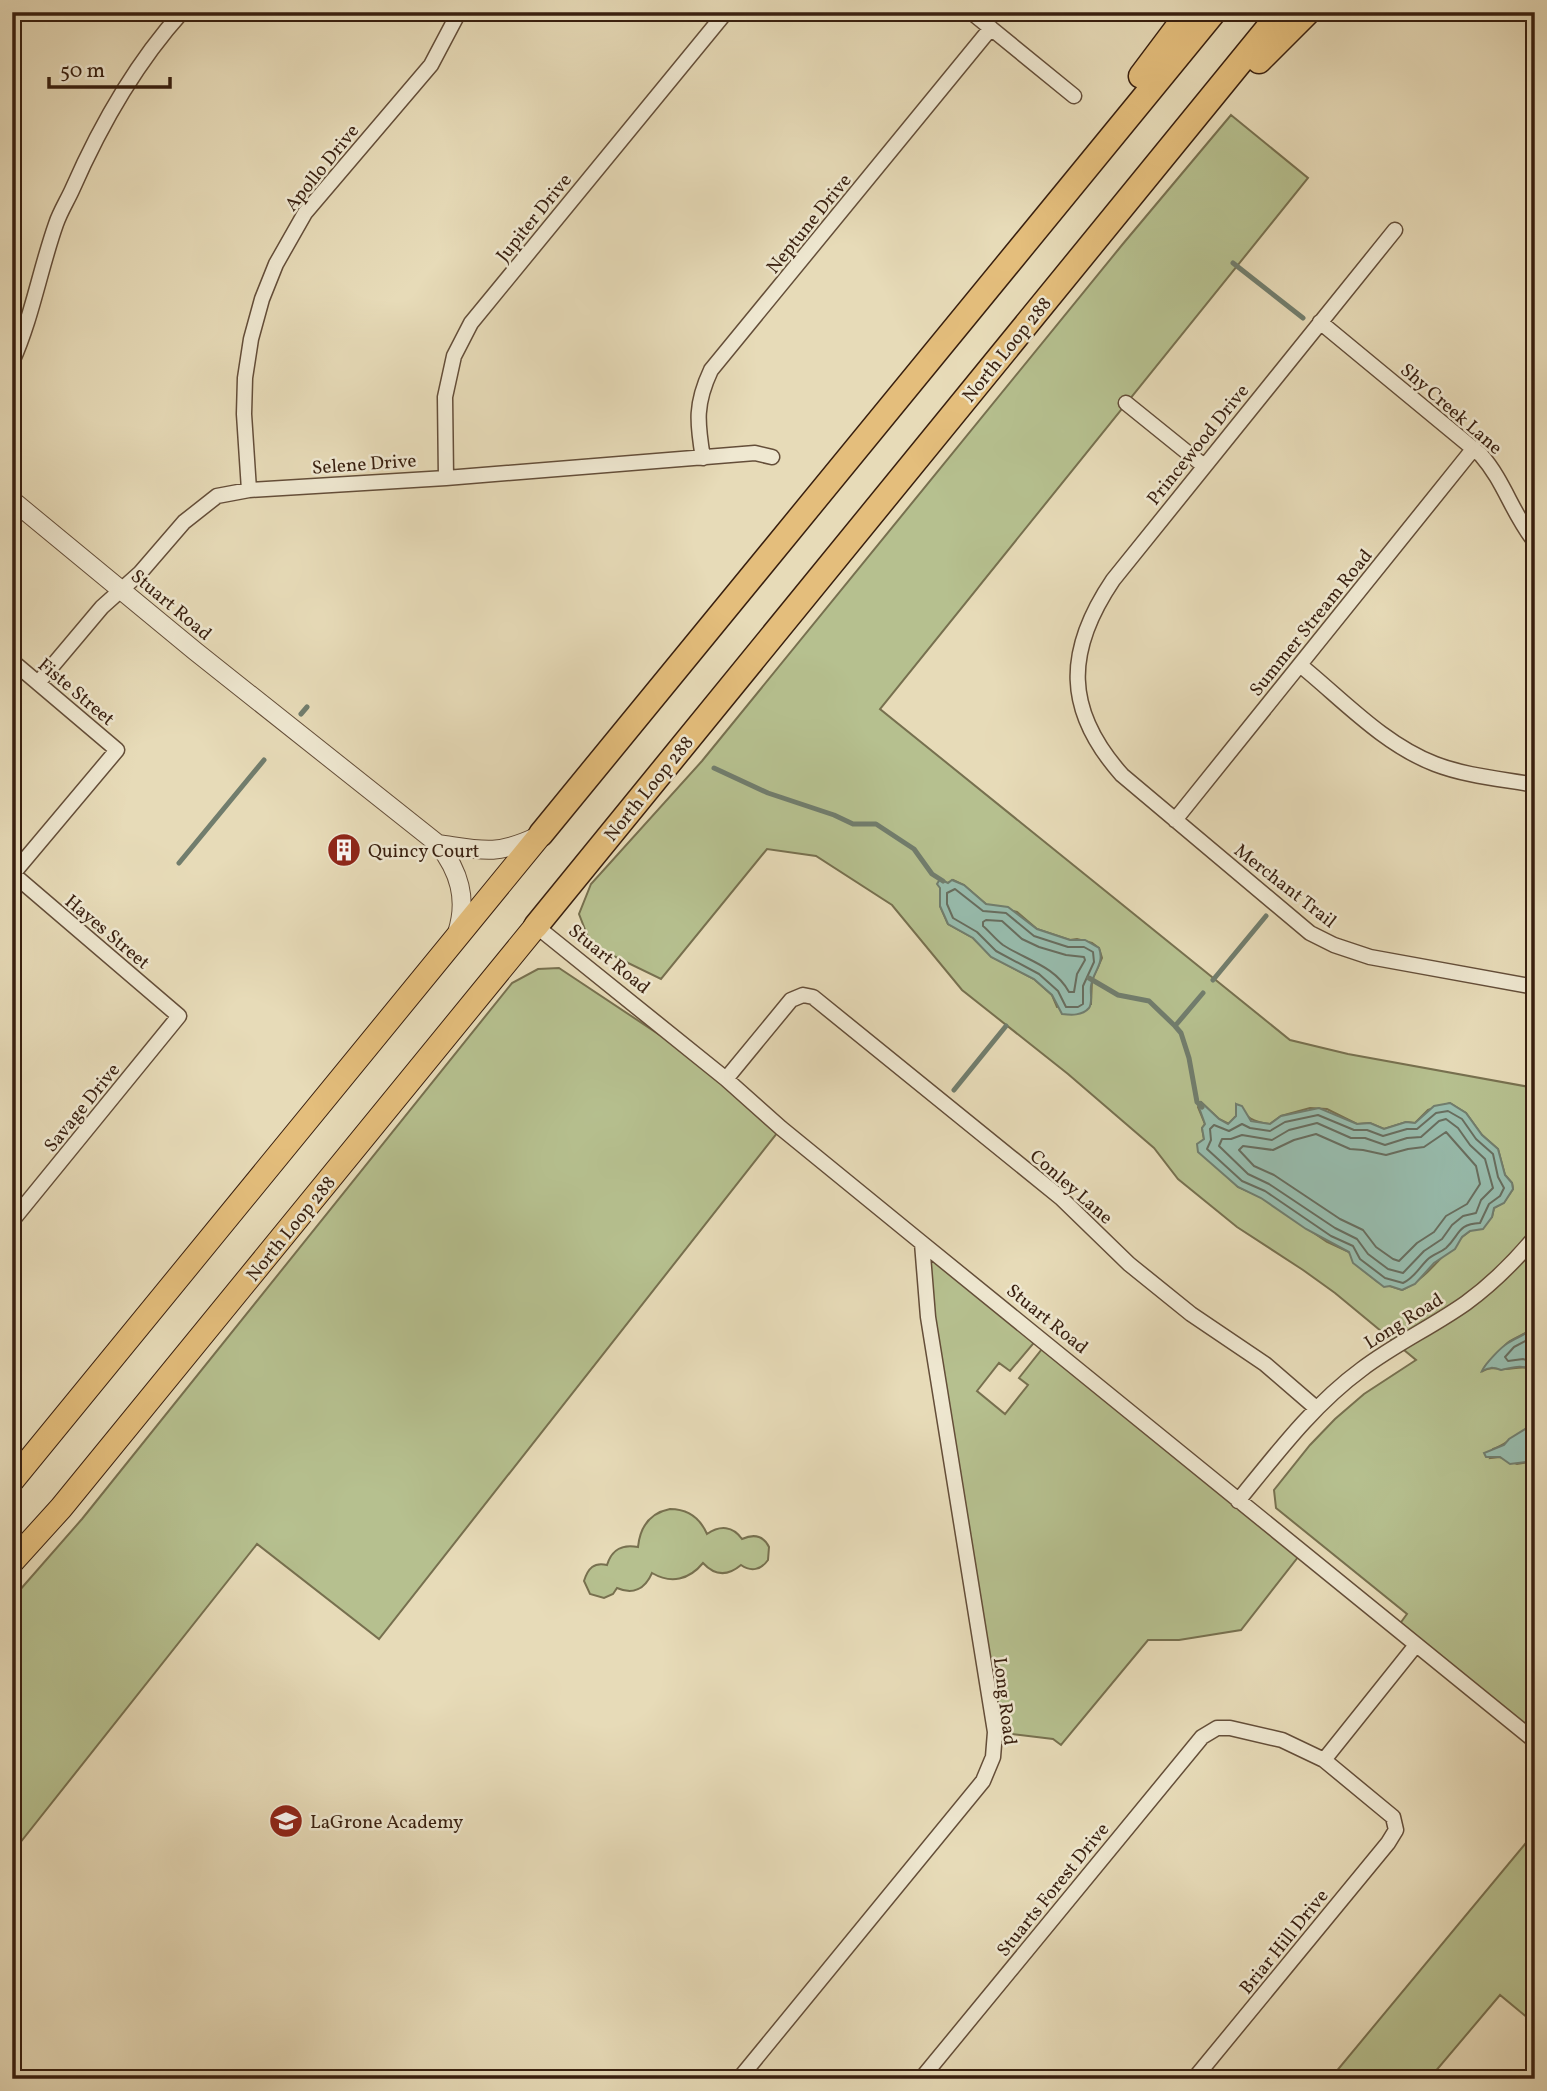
<svg xmlns="http://www.w3.org/2000/svg" width="1547" height="2091" font-family="Vollkorn,serif">
<style>
.green{fill:#b6c08f;stroke:#77704f;stroke-width:2;fill-rule:evenodd}
.water{fill:#97bbac;stroke:#717d6d;stroke-width:2}
.lines{fill:none;stroke-linecap:round;stroke-linejoin:round}
.shore{stroke:#686d5e;stroke-width:2}
.stream{stroke:#717d6d;stroke-width:5}
.minor-casing{stroke:#644e39;stroke-width:17}
.tertiary-casing{stroke:#644e39;stroke-width:20}
.trunk-casing{stroke:#381f0f;stroke-width:25}
.motorway-casing{stroke:#381f0f;stroke-width:27}
.minor{stroke:#efe8d1;stroke-width:14}
.tertiary{stroke:#efe8d1;stroke-width:18}
.trunk{stroke:#e4be7c;stroke-width:23}
.motorway{stroke:#e4be7c;stroke-width:24}
.labels{text-anchor:middle;stroke-width:5;stroke-linejoin:round;paint-order:stroke}
.street-label{font-size:19px;fill:#381f0f;stroke:#efe8d1}
.poi-label{font-size:19px;fill:#381f0f;stroke:#efe8d1;text-anchor:start}
</style>
<rect width="100%" height="100%" fill="#e7dbb8"/>
<filter id="stains"><feTurbulence type="fractalNoise" baseFrequency=".00286" numOctaves="4"/><feColorMatrix values="0 0 0 0 .2 0 0 0 0 .09 0 0 0 0 .02 0 0 0 .5 -.17"/></filter>
<radialGradient id="worn" r=".72"><stop offset=".6" stop-color="#630" stop-opacity="0"/><stop offset="1" stop-color="#630" stop-opacity=".3"/></radialGradient>
<path class="green" d="M1231 115 1308 178 880 709 1290 1040 1348 1054 1535 1088V1296L1528 1304C1541 1331 1531 1329 1510 1341 1503 1345 1500 1353 1494 1358 1489 1363 1485 1363 1483 1371 1492 1366 1497 1369 1506 1369 1518 1368 1524 1365 1535 1371V1423C1522 1431 1506 1445 1493 1449L1490 1458 1500 1457 1517 1464 1535 1461V1741L1396 1629 1407 1614 1276 1508 1274 1490 1310 1445 1335 1419 1364 1394 1416 1360 1335 1293 1303 1270 1237 1227 1178 1179 1154 1148 1068 1074 962 990 892 905 816 856 767 849 661 979 591 945 579 914 591 884 702 761 1122 245ZM953 880 964 885 987 905 1017 912 1037 929 1070 940 1077 939 1092 943 1099 948 1102 958 1092 980 1091 1004 1057 1007 1052 995 1034 979 992 957 973 938 948 924 940 906V888ZM1201 1102 1219 1119 1229 1124 1236 1116V1105C1247 1118 1253 1122 1270 1124L1281 1116 1310 1108 1327 1109 1357 1124 1370 1123 1384 1129 1406 1122 1415 1123 1428 1110 1450 1103 1466 1113 1482 1135 1498 1149 1505 1175 1512 1183 1513 1189 1504 1202 1494 1208 1492 1217C1481 1225 1469 1230 1460 1239 1441 1256 1425 1280 1402 1290L1378 1282 1358 1266 1349 1252 1327 1242 1261 1197 1238 1187 1214 1164 1201 1143 1204 1139 1202 1128 1205 1124 1198 1107Z
M559 968 726 1079 781 1128 379 1639 257 1544 12 1853V1599L82 1519 512 983 538 969Z
M922 1243 1038 1338 1010 1371 999 1363 977 1391 1005 1414 1028 1385 1019 1378 1046 1344 1302 1552 1241 1630 1179 1640H1148L1061 1745 1053 1739 995 1732Z
M670 1509C688 1509 700 1518 707 1534 720 1525 733 1526 742 1539 753 1534 763 1535 769 1547L768 1560C761 1570 751 1572 741 1565 728 1576 715 1576 703 1563 689 1580 671 1584 652 1573 645 1589 633 1595 617 1588L613 1594 604 1598 590 1594 584 1581C588 1568 594 1562 607 1565 612 1549 622 1544 638 1547 640 1527 650 1513 670 1509Z
M1535 1832V2024L1500 1995 1429 2079H1330Z"/>
<path class="water" d="M940 879 948 883 952 880 964 885 986 904 1008 907 1037 929 1070 940H1085L1099 948C1105 964 1093 971 1091 986 1090 993 1093 1002 1089 1008 1082 1016 1071 1015 1062 1014L1052 995 1034 979 991 957 973 938 948 924 940 906V888L937 884Z
M1197 1102H1201L1219 1119 1228 1124 1236 1116V1104L1242 1106 1251 1121 1270 1124 1281 1116 1319 1108 1357 1124 1370 1123 1384 1129 1406 1122 1415 1123 1434 1106 1450 1103 1466 1113 1482 1135 1498 1149 1505 1175 1512 1183 1513 1189 1504 1203 1494 1208 1492 1217 1483 1229 1470 1231 1462 1237 1455 1249 1434 1263 1415 1284 1402 1290 1390 1286 1384 1287 1353 1263 1349 1252 1306 1229 1261 1198 1238 1187 1198 1152 1197 1144 1204 1139 1202 1128 1205 1124Z
M1535 1323V1371C1523 1364 1514 1367 1501 1370 1493 1367 1489 1367 1482 1371 1485 1364 1501 1347 1508 1343 1518 1336 1529 1335 1535 1323Z
M1535 1423V1461L1510 1464 1500 1457H1486L1484 1453 1504 1445 1509 1439Z"/>
<g class="lines">
<path class="shore" d="M955 889 983 911 1006 913 1034 936 1068 947H1084L1093 952 1094 962 1083 986V1004L1078 1007H1066L1058 991 1039 974 996 951 977 932 953 918 947 904V893Z
M986 920 1002 921 1022 939 1039 947 1066 955 1084 957 1085 960 1077 974 1074 992H1069C1055 966 1026 960 1003 945 996 940 989 931 983 926V922Z
M1448 1111 1462 1119 1476 1139 1493 1154 1498 1177 1504 1188 1500 1196 1489 1204 1480 1223C1457 1224 1460 1235 1446 1248 1440 1253 1433 1254 1427 1260 1419 1268 1414 1278 1403 1283L1385 1278 1360 1259 1353 1246 1331 1236 1265 1191 1242 1181 1207 1149 1211 1140 1210 1129 1214 1125 1229 1131 1242 1124 1250 1128 1270 1131 1285 1122 1318 1115 1354 1130H1367L1383 1136 1407 1129H1417L1436 1113Z
M1446 1119 1458 1128 1470 1145 1485 1159 1493 1188 1481 1200 1476 1213 1463 1216 1452 1225 1442 1239 1424 1251 1403 1273 1388 1269 1368 1254 1357 1239 1335 1228 1269 1184 1248 1174 1219 1146 1222 1139H1231L1242 1135 1272 1140 1289 1130 1317 1123 1351 1138H1365L1385 1145 1407 1138 1421 1137 1439 1121Z
M1446 1132 1476 1166 1480 1184 1467 1204 1446 1216 1434 1232 1417 1243 1399 1261 1393 1259 1376 1247 1363 1230 1340 1219 1274 1175 1254 1166 1239 1150 1243 1146 1273 1150 1294 1140 1316 1134 1350 1149 1363 1150 1386 1155 1408 1149 1424 1147Z
M1535 1336 1514 1347 1505 1357 1508 1361 1523 1359 1535 1363"/>
<path class="stream" d="M1233 263 1303 318
M301 714 307 707
M714 768 768 793 834 815 853 824H876L914 849 932 874 943 881
M179 863 264 760
M1089 978 1118 995 1149 1001 1175 1026 1181 1033 1189 1058 1197 1102 1202 1107
M1213 980 1266 916
M1175 1026 1203 993
M954 1090 1006 1026"/>
<g class="minor-casing">
<path id="minor" d="M971 12 1074 96
M1395 230 1113 580C1065 651 1064 710 1122 775L1310 933 1334 945 1370 957 1535 987
M1320 322 1481 455C1504 481 1513 515 1535 542
M12 362C32 318 40 269 56 224 60 212 67 201 72 190 100 126 135 64 182 12
M1126 403 1204 466
M703 458C697 422 695 404 711 370L991 28
M446 478 445 397 454 356 471 323 726 12
M249 490 244 414 245 378 251 339 262 299 276 264 305 213 431 65 459 12
M12 661 117 750 12 875
M1300 665C1342 699 1383 744 1435 764 1466 776 1502 779 1535 785
M38 683 102 607 140 573 184 522 217 496 249 490 446 478 755 453 772 457
M1175 820 1474 448
M536 926 726 1079 781 1128 922 1243 1535 1741
M726 1079 791 1000 803 995 813 997 1061 1198 1129 1264 1191 1314 1265 1364 1316 1408
M12 1221 179 1016 13 874
M1238 1501C1277 1453 1313 1405 1362 1369 1395 1344 1432 1327 1466 1303 1492 1284 1515 1261 1535 1237
M1324 1760 1416 1645
M739 2079 983 1781 993 1757 995 1732 928 1317 922 1243
M921 2079 1202 1737 1217 1728H1230L1282 1740 1324 1760 1393 1817 1396 1830 1388 1843 1194 2079"/>
</g>
<g class="tertiary-casing">
<path id="tertiary" d="M12 500 195 651 438 844C459 871 468 899 457 933
M438 844C480 850 496 856 536 837"/>
</g>
<g class="trunk-casing">
<path id="trunk" d="M12 1481 541 834
M12 1562 61 1508 536 926"/>
</g>
<g class="motorway-casing">
<path id="motorway" d="M1259 61 1308 12
M1141 76 1189 12
M541 834 1214 12
M536 926 1281 12"/>
</g>
<use href="#minor" class="minor"/>
<use href="#tertiary" class="tertiary"/>
<use href="#trunk" class="trunk"/>
<use href="#motorway" class="motorway"/>
</g>
<defs>
<g id="building-disc" transform="scale(1.75)"><circle r="9.5" fill="#8f2418" stroke="#efe8d1"/><path d="M-4-6H4V6H1V3H-1V6H-4ZM-2.5-4.3h1.7v1.8h-1.7ZM.8-4.3h1.7v1.8H.8ZM-2.5-1h1.7V.8h-1.7ZM.8-1h1.7V.8H.8Z" fill="#fff"/></g>
<g id="school-disc" transform="scale(1.75)"><circle r="9.5" fill="#8f2418" stroke="#efe8d1"/><path d="M0-5L7-2L0 1L-7-2ZM-4 1L0 2.5L4 1V4Q0 6-4 4Z" fill="#fff"/></g>
</defs>
<g fill-rule="evenodd">
<use href="#building-disc" x="344" y="850"/>
<use href="#school-disc" x="286" y="1821"/>
</g>
<g class="labels">
<g class="street-label">
<text transform="translate(321 167) rotate(-51)" y="7">Apollo Drive</text>
<text transform="translate(533 217) rotate(-51)" y="7">Jupiter Drive</text>
<text transform="translate(808 223) rotate(-51)" y="7">Neptune Drive</text>
<text transform="translate(1006 349) rotate(-51)" y="7">North Loop 288</text>
<text transform="translate(1452 408) rotate(41)" y="7">Shy Creek Lane</text>
<text transform="translate(1197 444) rotate(-51)" y="7">Princewood Drive</text>
<text transform="translate(364 463) rotate(-4)" y="7">Selene Drive</text>
<text transform="translate(172 604) rotate(40)" y="7">Stuart Road</text>
<text transform="translate(1310 622) rotate(-51)" y="7">Summer Stream Road</text>
<text transform="translate(77 691) rotate(40)" y="7">Fiste Street</text>
<text transform="translate(648 788) rotate(-51)" y="7">North Loop 288</text>
<text transform="translate(1286 885) rotate(38)" y="7">Merchant Trail</text>
<text transform="translate(108 931) rotate(40)" y="7">Hayes Street</text>
<text transform="translate(610 958) rotate(39)" y="7">Stuart Road</text>
<text transform="translate(81 1107) rotate(-51)" y="7">Savage Drive</text>
<text transform="translate(1072 1186) rotate(41)" y="7">Conley Lane</text>
<text transform="translate(290 1228) rotate(-51)" y="7">North Loop 288</text>
<text transform="translate(1048 1318) rotate(39)" y="7">Stuart Road</text>
<text transform="translate(1403 1320) rotate(-32)" y="7">Long Road</text>
<text transform="translate(1006 1701) rotate(83)" y="7">Long Road</text>
<text transform="translate(1052 1889) rotate(-51)" y="7">Stuarts Forest Drive</text>
<text transform="translate(1283 1941) rotate(-51)" y="7">Briar Hill Drive</text>
</g>
<g class="poi-label">
<text x="368" y="857">Quincy Court</text>
<text x="310" y="1828">LaGrone Academy</text>
</g>
</g>
<rect width="1547" height="2091" fill="none" stroke="#e7dbb8" stroke-width="42"/>
<rect x="14" y="14" width="1519" height="2063" fill="none" stroke="#381f0f" stroke-width="3.5"/>
<rect x="21" y="21" width="1505" height="2049" fill="none" stroke="#381f0f" stroke-width="2"/>
<path d="M49 77v10h121v-10" fill="none" stroke="#381f0f" stroke-width="3.5"/>
<text x="60" y="77" font-size="21" fill="#381f0f" stroke="#efe8d1" stroke-width="5" paint-order="stroke">50 m</text>
<rect width="100%" height="100%" filter="url(#stains)"/>
<rect width="100%" height="100%" fill="url(#worn)"/>
</svg>
